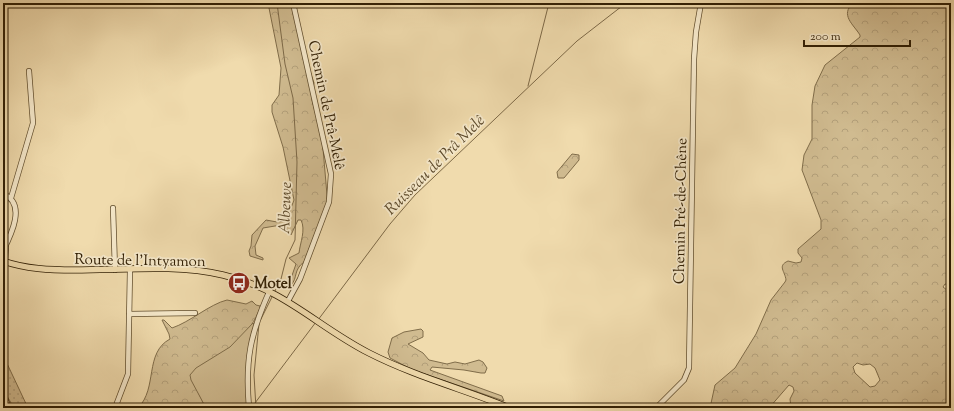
<svg xmlns="http://www.w3.org/2000/svg" width="954" height="411" font-family="'Sorts Mill Goudy',serif">
<style>
.grass{fill:url(#grass-dots);stroke:#806d4a}
.forest{fill:url(#forest-crowns);stroke:#806d4a;fill-rule:evenodd}
.park{fill:#d0bb90;stroke:#806d4a}
.lines{fill:none;stroke-linecap:round;stroke-linejoin:round}
.stream{stroke:#7d6947;stroke-width:1}
.minor-casing{stroke:#614e2e;stroke-width:6}
.major-casing{stroke:#311f04;stroke-width:7}
.minor{stroke:#f5e8ca;stroke-width:4.5}
.major{stroke:#f0dbad;stroke-width:5.5}
.labels{text-anchor:middle;stroke-width:3.5;stroke-linejoin:round;paint-order:stroke}
.street-label{font-size:15px;fill:#311f04;stroke:#f5e8ca}
.poi-label{font-size:15px;font-weight:bold;fill:#311f04;stroke:#f5e8ca;text-anchor:start}
.water-label{font-size:16px;font-style:italic;fill:#5d4a2b;stroke:#f5e8ca}
</style>
<defs>
<pattern id="grass-dots" width="8" height="8" patternUnits="userSpaceOnUse"><rect width="8" height="8" fill="#d0bb90"/><path d="M2 2h.1M6 6h.1" fill="none" stroke="#b3a07b" stroke-width="1.8" stroke-linecap="round"/></pattern>
<pattern id="forest-crowns" width="20" height="18" patternUnits="userSpaceOnUse"><rect width="20" height="18" fill="#d0bb90"/><path d="M2 6a3 3 0 1 1 6 0M12 15a3 3 0 1 1 6 0" fill="none" stroke="#b3a07b"/></pattern>
</defs>
<rect width="100%" height="100%" fill="#f0dbad"/>
<filter id="stains"><feTurbulence type="fractalNoise" baseFrequency=".005" numOctaves="4"/><feColorMatrix values="0 0 0 0 .2 0 0 0 0 .09 0 0 0 0 .02 0 0 0 .5 -.17"/></filter>
<radialGradient id="worn" r=".72"><stop offset=".6" stop-color="#630" stop-opacity="0"/><stop offset="1" stop-color="#630" stop-opacity=".3"/></radialGradient>
<path class="grass" d="M3 355 28 408H14L3 389Z"/>
<path class="forest" d="M268 3H295L303 51 314 83 312 100 322 137 327 195V203L304 262C293 270 298 278 291 285L289 284 296 264 289 258 299 253C300 243 306 230 301 220H298L291 235 285 227 281 225 263 228 255 246 256 255 263 258V260L250 256 249 251 251 246 252 235 266 220 277 222 286 221 294 200 283 147 272 112V105L279 95 281 68Z
M853 3H951V285L945 284 943 287 951 293V408H791L790 399 794 391 793 387 789 385 769 408H710L715 385 735 368 756 334 771 300 785 282 786 280C785 271 777 266 788 261L796 263 801 262 802 258 798 253V249L821 229V220L802 170 804 155 812 139V105L815 86 825 65 860 37V35C853 24 840 15 853 3ZM857 363 863 365 870 364 875 368 880 380 875 386 870 387 855 373 853 367Z
M572 154 579 155V160L564 178H558L557 172Z
M227 300 246 304 252 301 256 305 260 306V308C251 333 228 353 204 364L199 394 206 408H138C158 388 144 353 170 339L169 334 162 320H164L172 328C190 322 210 304 227 300Z
M421 329 423 331V337L408 344 423 353 429 360 447 364 455 362 465 364 479 360 483 362 487 368 485 373H481L464 370 432 367 430 370 502 396 504 401 413 370 390 358 388 352 392 338 404 332Z"/>
<path class="park" d="M253 323 256 327C250 354 248 380 251 408H206L191 380 190 375 196 368 230 347Z"/>
<g class="lines">
<path class="stream" d="M528 86 549 3
M274 293 281 279 286 259 295 240 297 162 293 98 285 64 277 3
M318 320 390 224 415 195 577 41 626 3
M260 321 273 295
M255 403 316 322
M256 408 254 375 259 324"/>
<g class="minor-casing">
<path id="minor" d="M3 38 5 41
M3 194C27 203 11 235 3 251
M11 198 33 123 29 71
M113 208 115 270
M5 262 6 247
M288 301 300 279 329 202 331 174 293 3
M129 314 195 313
M115 408 128 374 130 270
M249 408C245 360 250 334 270 290
M656 408 684 380 689 368 694 59 696 32 701 3"/>
</g>
<g class="major-casing">
<path id="major" d="M3 261C26 269 50 270 75 270 122 270 176 264 223 275 285 289 316 326 369 353 414 376 463 389 510 408
M3 396 9 408"/>
</g>
<use href="#minor" class="minor"/>
<use href="#major" class="major"/>
</g>
<defs>
<g id="bus-disc" transform="scale(1.15)"><circle r="9.5" fill="#8f2418" stroke="#f5e8ca"/><path d="M-5-6H5V4H4V6H2V4H-2V6H-4V4H-5ZM-3.5-4V0h7V-4ZM-3.5 1.2v1.5H-2V1.2ZM2 1.2v1.5H3.5V1.2Z" fill="#fff"/></g>
</defs>
<g fill-rule="evenodd">
<use href="#bus-disc" x="239" y="283"/>
</g>
<g class="labels">
<g class="street-label">
<text transform="translate(327 105) rotate(78)" y="5">Chemin de Prâ-Melê</text>
<text transform="translate(680 211) rotate(-89)" y="5">Chemin Pré-de-Chêne</text>
<text transform="translate(140 260) rotate(1)" y="5">Route de l'Intyamon</text>
</g>
<g class="poi-label">
<text x="254" y="288">Motel</text>
</g>
<g class="water-label">
<text transform="translate(434 164) rotate(-45)" y="6">Ruisseau de Prâ Melê</text>
<text transform="translate(284 208) rotate(-88)" y="6">Albeuve</text>
</g>
</g>
<rect width="954" height="411" fill="none" stroke="#f0dbad" stroke-width="16"/>
<rect x="4" y="4" width="946" height="403" fill="none" stroke="#311f04" stroke-width="2"/>
<rect x="8" y="8" width="938" height="395" fill="none" stroke="#311f04"/>
<path d="M804 40v6h106v-6" fill="none" stroke="#311f04" stroke-width="2"/>
<text x="810" y="40" font-size="12" fill="#311f04" stroke="#f5e8ca" stroke-width="3" paint-order="stroke">200 m</text>
<rect width="100%" height="100%" filter="url(#stains)"/>
<rect width="100%" height="100%" fill="url(#worn)"/>
</svg>
